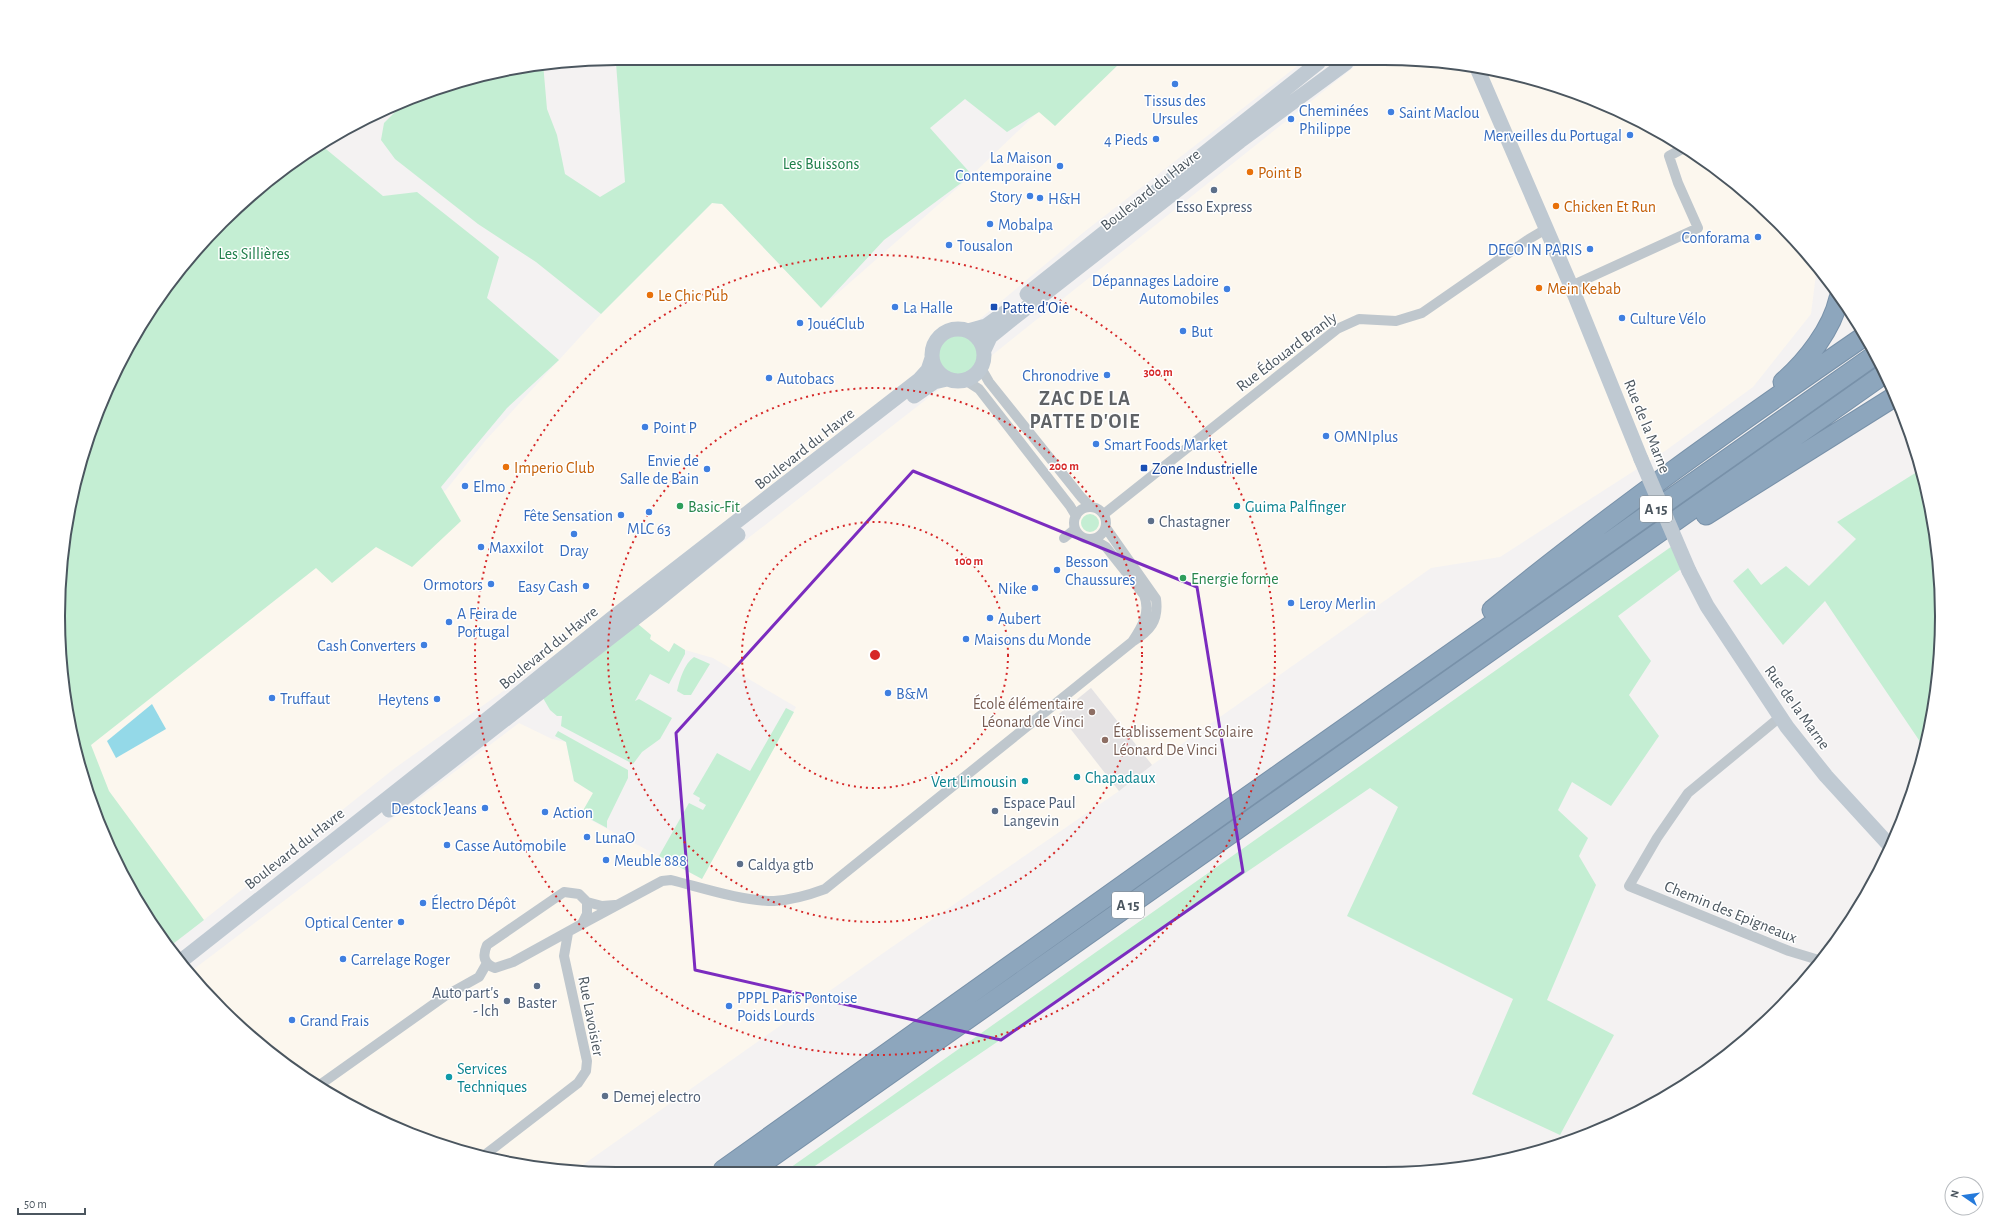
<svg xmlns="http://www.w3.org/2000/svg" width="2000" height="1232" font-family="'Alegreya Sans',sans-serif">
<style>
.commercial{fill:#fcf7ee}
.education{fill:#e5e3e4}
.green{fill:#c4eed3}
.water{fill:#94d9e8}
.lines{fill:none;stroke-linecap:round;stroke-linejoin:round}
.highway-casing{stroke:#7891a9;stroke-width:21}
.street{stroke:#bfc7cd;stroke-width:10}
.secondary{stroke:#bfc9d2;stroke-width:15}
.highway{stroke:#8da6bd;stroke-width:19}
.secondary-bridge{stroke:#bfc9d2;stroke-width:15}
.marked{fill:none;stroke:#7b2cbf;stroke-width:3;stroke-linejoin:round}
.ring{fill:none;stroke:#d62828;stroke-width:2;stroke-dasharray:2 4}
.shop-dot{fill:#3f7fe0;stroke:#fff;stroke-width:1.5}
.food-dot{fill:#e8710a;stroke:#fff;stroke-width:1.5}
.service-dot{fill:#5c6f8a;stroke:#fff;stroke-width:1.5}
.transit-dot{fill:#1a4fb4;stroke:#fff;stroke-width:1.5}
.leisure-dot{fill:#2e9e5b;stroke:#fff;stroke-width:1.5}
.culture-dot{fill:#0f9aa8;stroke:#fff;stroke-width:1.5}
.education-dot{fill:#8d6e63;stroke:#fff;stroke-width:1.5}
.labels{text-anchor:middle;stroke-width:3;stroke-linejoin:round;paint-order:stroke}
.shield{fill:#fff;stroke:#81898f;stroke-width:1}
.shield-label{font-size:15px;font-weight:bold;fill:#4b565f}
.shop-label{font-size:16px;fill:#366cbe;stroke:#fff;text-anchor:start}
.park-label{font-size:16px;fill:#1e7e4a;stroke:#fff}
.food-label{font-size:16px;fill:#c56008;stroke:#fff;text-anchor:start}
.street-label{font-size:16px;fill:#4b565f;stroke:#fff}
.service-label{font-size:16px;fill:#4e5e75;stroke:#fff;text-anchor:start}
.transit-label{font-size:16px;fill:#164399;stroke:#fff;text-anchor:start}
.leisure-label{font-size:16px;fill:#27864d;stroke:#fff;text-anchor:start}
.culture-label{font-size:16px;fill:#0d838f;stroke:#fff;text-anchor:start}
.education-label{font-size:16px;fill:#785e54;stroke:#fff;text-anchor:end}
.district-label{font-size:20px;font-weight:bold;letter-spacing:1px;fill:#5f6266;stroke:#fff}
.rim{fill:none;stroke:#4b565f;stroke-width:2}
.centre{fill:#d62828;stroke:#fff;stroke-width:2}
.ring-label{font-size:12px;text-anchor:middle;font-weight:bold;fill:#d62828;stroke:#fff;stroke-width:3;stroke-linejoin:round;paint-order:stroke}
</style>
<rect width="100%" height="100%" fill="#f4f2f2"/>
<path class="commercial" d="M1120 63H1301L1084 232 974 324H946L930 338 927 361 919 374 571 643 395 768 200 923 109 791 90 745 316 568 446 490 485 441 601 314 712 203 722 204 821 308 972 175 1039 111 1055 126Z
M1359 63H1457L1597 100 1724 173 1803 248 1817 266 1811 314 1753 387 1665 451 1500 557 1431 568 1152 765 1091 688 1059 714 1119 791 889 949 577 1169H543L403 1132 276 1059 221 1010 190 972 519 723 552 739 566 742 574 781 593 793 581 815 702 879 796 707 713 658 685 650 674 643 669 652 649 639 651 635 638 624 946 384 963 386 976 381 988 367 991 356Z"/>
<path class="education" d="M1091 688 1152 765 1119 791 1059 714Z"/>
<path class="green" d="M543 63 547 109 557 135 565 174 600 197 625 182 616 63H1120L1055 126 1039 112 1007 132 965 99 930 128 972 175 884 240 821 308 722 204 712 203 601 314 536 262 478 224 395 159 381 140 384 123 407 100 437 88Z
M321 145 383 196 417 192 499 257 487 298 559 360 507 408 441 487 461 521 412 567 376 547 332 583 316 568 91 745 109 791 204 920 169 947 152 926 88 795 63 689 58 616 63 543 88 437 152 306 221 222 276 173Z
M938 355a20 20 0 1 1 40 0a20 20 0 1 1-40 0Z
M1920 470 1937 543 1941 652 1925 749 1825 601 1783 645 1733 581 1748 568 1761 585 1786 566 1809 586 1856 539 1837 522Z
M1081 523a9 9 0 1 1 18 0a9 9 0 1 1-18 0Z
M1675 544 1685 566 1618 616 1651 661 1629 695 1659 736 1611 806 1572 782 1558 810 1588 838 1579 856 1596 885 1547 1000 1614 1035 1560 1135 1472 1094 1513 999 1347 916 1398 807 1370 788 809 1170H787Z
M638 624 651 635 650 639 669 652 674 643 685 650V654L669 684 650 674 635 701 639 699 672 718 660 739 642 752 633 764 561 726 562 716H557L550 710 543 698Z
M694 657 710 664 691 695H684L677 691C680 679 684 664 694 657Z
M786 708 794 712 702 879 659 856 689 803 703 810 706 805 699 801 700 798 693 794 717 753 750 771Z
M558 731 628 770V778L607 821V828L581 814 593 793 574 781 566 742 555 736Z"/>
<path class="water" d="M152 704 166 729 116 758 107 741Z"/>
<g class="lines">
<g class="highway-casing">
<path id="highway" d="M1783 382C1807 361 1832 329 1839 298
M1706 515 1894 397
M1492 610C1612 512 1738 423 1866 335
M723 1170 1227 811 1875 355
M753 1170 1884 374"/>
</g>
<path class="street" d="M1571 286 1698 228 1678 183 1669 156 1682 149
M981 368 989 382 1081 497 1091 507
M965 380 979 389 1070 506 1076 516
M1074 523a16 16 0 1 1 32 0a16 16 0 1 1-32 0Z
M1104 514 1337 329 1359 319 1396 321 1422 313 1529 239 1546 229
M1064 538 1075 529
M1093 539 1106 547 1144 595C1151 613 1142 627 1132 642 1150 631 1159 621 1156 599L1106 528
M1780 717 1688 793 1657 838 1629 886 1789 951 1822 961
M564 892 579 894 587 902V914L582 924 513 962 495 968C484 964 482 956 487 945Z
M587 902 602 906 615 905
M582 924 662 881 671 880C703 888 741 901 774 901 792 900 809 895 825 889L1132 642
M321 1084 445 996 479 977 487 963
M486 1154 578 1083 586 1071 587 1061 564 956 568 933"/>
<path class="secondary" d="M1477 68 1571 286 1641 459
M1027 294 1318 63
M932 355a26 26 0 1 1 52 0a26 26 0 1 1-52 0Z
M968 331 986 326 1004 313
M984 350 990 337 1011 320 1240 141 1346 63
M914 396 934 382 947 379
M1689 571 1707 606 1787 727 1826 776 1891 847
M389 810 653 604 738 535
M181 961 474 730 611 619 919 380 928 370 932 358"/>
<use href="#highway" class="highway"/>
<path class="secondary-bridge" d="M1641 459 1689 571"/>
</g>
<path class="marked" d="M913 471 1197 587 1243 872 1001 1040 695 970 676 733Z"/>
<g class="ring">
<circle cx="875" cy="655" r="133"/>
<circle cx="875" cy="655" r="267"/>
<circle cx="875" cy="655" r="400"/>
</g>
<g class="shop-dot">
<circle cx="1175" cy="84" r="4"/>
<circle cx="1391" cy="112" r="4"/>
<circle cx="1291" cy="119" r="4"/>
<circle cx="1630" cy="135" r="4"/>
<circle cx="1156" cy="139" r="4"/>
<circle cx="1060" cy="166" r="4"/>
<circle cx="1030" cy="196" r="4"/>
<circle cx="1040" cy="198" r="4"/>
<circle cx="990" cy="224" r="4"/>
<circle cx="1758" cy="237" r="4"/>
<circle cx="949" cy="245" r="4"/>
<circle cx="1590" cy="249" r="4"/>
<circle cx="1227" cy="289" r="4"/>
<circle cx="895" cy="307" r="4"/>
<circle cx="1622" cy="318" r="4"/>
<circle cx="800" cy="323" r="4"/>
<circle cx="1183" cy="331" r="4"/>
<circle cx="1107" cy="375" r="4"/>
<circle cx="769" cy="378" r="4"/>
<circle cx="645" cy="427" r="4"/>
<circle cx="1326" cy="436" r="4"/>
<circle cx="1096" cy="444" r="4"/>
<circle cx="707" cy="469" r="4"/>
<circle cx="465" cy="486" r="4"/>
<circle cx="649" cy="512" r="4"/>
<circle cx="621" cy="515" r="4"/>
<circle cx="574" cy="534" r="4"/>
<circle cx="481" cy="547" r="4"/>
<circle cx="1057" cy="570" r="4"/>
<circle cx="491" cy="584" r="4"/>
<circle cx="586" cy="586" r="4"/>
<circle cx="1035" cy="588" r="4"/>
<circle cx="1291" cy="603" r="4"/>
<circle cx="990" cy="618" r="4"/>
<circle cx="449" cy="622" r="4"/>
<circle cx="966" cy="639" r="4"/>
<circle cx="424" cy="645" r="4"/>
<circle cx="888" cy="693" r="4"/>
<circle cx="272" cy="698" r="4"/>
<circle cx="437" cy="699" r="4"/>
<circle cx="485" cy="808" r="4"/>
<circle cx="545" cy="812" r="4"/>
<circle cx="587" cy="837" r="4"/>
<circle cx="447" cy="845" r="4"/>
<circle cx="606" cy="860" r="4"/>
<circle cx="423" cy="903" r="4"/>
<circle cx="401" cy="922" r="4"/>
<circle cx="343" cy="959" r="4"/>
<circle cx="729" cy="1006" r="4"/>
<circle cx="292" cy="1020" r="4"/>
</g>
<g class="food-dot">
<circle cx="1250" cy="172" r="4"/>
<circle cx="1556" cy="206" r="4"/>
<circle cx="1539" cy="288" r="4"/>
<circle cx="650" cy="295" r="4"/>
<circle cx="506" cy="467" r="4"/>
</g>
<g class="service-dot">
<circle cx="1214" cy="190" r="4"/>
<circle cx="1151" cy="521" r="4"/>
<circle cx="995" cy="811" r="4"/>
<circle cx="740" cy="864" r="4"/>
<circle cx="537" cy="986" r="4"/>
<circle cx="507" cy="1001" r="4"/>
<circle cx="605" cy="1096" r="4"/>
</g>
<g class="transit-dot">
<rect x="990" y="303" width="8" height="8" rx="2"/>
<rect x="1140" y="464" width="8" height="8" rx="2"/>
</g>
<g class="leisure-dot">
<circle cx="680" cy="506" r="4"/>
<circle cx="1183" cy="578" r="4"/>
</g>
<g class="culture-dot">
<circle cx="1237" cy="506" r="4"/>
<circle cx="1077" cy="777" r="4"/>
<circle cx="1025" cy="781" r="4"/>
<circle cx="449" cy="1077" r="4"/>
</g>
<g class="education-dot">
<circle cx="1092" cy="712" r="4"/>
<circle cx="1105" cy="740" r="4"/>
</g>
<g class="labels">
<g class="shield">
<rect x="1640" y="496" width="32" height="26" rx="3"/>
<rect x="1112" y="892" width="32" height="26" rx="3"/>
</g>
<g class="shield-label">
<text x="1656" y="514">A 15</text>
<text x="1128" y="910">A 15</text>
</g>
<g class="shop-label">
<text x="1175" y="106" text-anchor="middle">Tissus des<tspan x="1175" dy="18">Ursules</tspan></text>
<text x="1299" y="116">Cheminées<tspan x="1299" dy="18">Philippe</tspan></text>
<text x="1399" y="118">Saint Maclou</text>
<text x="1622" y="141" text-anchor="end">Merveilles du Portugal</text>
<text x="1148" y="145" text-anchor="end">4 Pieds</text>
<text x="1052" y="163" text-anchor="end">La Maison<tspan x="1052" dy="18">Contemporaine</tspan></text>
<text x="1022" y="202" text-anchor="end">Story</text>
<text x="1048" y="204">H&amp;H</text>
<text x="998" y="230">Mobalpa</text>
<text x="1750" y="243" text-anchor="end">Conforama</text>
<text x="957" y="251">Tousalon</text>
<text x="1582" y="255" text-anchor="end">DECO IN PARIS</text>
<text x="1219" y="286" text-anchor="end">Dépannages Ladoire<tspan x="1219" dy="18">Automobiles</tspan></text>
<text x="903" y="313">La Halle</text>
<text x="1630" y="324">Culture Vélo</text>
<text x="808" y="329">JouéClub</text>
<text x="1191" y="337">But</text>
<text x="1099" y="381" text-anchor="end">Chronodrive</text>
<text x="777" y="384">Autobacs</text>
<text x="653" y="433">Point P</text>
<text x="1334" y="442">OMNIplus</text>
<text x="1104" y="450">Smart Foods Market</text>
<text x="699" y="466" text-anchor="end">Envie de<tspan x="699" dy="18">Salle de Bain</tspan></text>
<text x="473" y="492">Elmo</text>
<text x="613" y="521" text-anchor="end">Fête Sensation</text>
<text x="649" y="534" text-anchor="middle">MLC 63</text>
<text x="489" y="553">Maxxilot</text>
<text x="574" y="556" text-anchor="middle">Dray</text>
<text x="1065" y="567">Besson<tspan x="1065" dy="18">Chaussures</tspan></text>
<text x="483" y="590" text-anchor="end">Ormotors</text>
<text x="578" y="592" text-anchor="end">Easy Cash</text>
<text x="1027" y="594" text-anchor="end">Nike</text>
<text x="1299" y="609">Leroy Merlin</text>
<text x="457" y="619">A Feira de<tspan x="457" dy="18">Portugal</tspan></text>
<text x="998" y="624">Aubert</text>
<text x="974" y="645">Maisons du Monde</text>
<text x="416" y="651" text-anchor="end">Cash Converters</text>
<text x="896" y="699">B&amp;M</text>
<text x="280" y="704">Truffaut</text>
<text x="429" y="705" text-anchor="end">Heytens</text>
<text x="477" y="814" text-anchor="end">Destock Jeans</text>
<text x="553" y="818">Action</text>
<text x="595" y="843">LunaO</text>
<text x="455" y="851">Casse Automobile</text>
<text x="614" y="866">Meuble 888</text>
<text x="431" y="909">Électro Dépôt</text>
<text x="393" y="928" text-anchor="end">Optical Center</text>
<text x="351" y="965">Carrelage Roger</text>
<text x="737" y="1003">PPPL Paris Pontoise<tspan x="737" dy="18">Poids Lourds</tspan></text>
<text x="300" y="1026">Grand Frais</text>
</g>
<g class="park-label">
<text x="821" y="169">Les Buissons</text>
<text x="254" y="259">Les Sillières</text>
</g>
<g class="food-label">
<text x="1258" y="178">Point B</text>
<text x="1564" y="212">Chicken Et Run</text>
<text x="1547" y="294">Mein Kebab</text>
<text x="658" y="301">Le Chic Pub</text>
<text x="514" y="473">Imperio Club</text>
</g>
<g class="street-label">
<text transform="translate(1150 189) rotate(-38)" y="6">Boulevard du Havre</text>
<text transform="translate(1286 351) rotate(-37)" y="6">Rue Édouard Branly</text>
<text transform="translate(1648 426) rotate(68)" y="6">Rue de la Marne</text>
<text transform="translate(804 448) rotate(-38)" y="6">Boulevard du Havre</text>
<text transform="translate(548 647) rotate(-39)" y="6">Boulevard du Havre</text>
<text transform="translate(1798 707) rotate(54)" y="6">Rue de la Marne</text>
<text transform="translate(294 848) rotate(-38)" y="6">Boulevard du Havre</text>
<text transform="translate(1731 911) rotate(22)" y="6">Chemin des Epigneaux</text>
<text transform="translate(592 1016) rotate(79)" y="6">Rue Lavoisier</text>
</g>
<g class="service-label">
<text x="1214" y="212" text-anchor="middle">Esso Express</text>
<text x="1159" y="527">Chastagner</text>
<text x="1003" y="808">Espace Paul<tspan x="1003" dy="18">Langevin</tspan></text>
<text x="748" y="870">Caldya gtb</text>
<text x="499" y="998" text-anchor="end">Auto part's<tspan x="499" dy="18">- lch</tspan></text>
<text x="537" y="1008" text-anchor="middle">Baster</text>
<text x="613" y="1102">Demej electro</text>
</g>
<g class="transit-label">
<text x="1002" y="313">Patte d'Oie</text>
<text x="1152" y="474">Zone Industrielle</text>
</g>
<g class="leisure-label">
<text x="688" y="512">Basic-Fit</text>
<text x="1191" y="584">Energie forme</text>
</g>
<g class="culture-label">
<text x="1245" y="512">Guima Palfinger</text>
<text x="1085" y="783">Chapadaux</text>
<text x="1017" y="787" text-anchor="end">Vert Limousin</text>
<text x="457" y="1074">Services<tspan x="457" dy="18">Techniques</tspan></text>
</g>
<g class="education-label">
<text x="1084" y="709">École élémentaire<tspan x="1084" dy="18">Léonard de Vinci</tspan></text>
<text x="1113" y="737" text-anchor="start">Établissement Scolaire<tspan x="1113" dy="18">Léonard De Vinci</tspan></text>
</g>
<g class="district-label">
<text x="1085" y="405">ZAC DE LA<tspan x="1085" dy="23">PATTE D'OIE</tspan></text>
</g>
</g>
<path d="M0 0H2000V1232H0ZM616 65H1384A551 551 0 0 1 1935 616V616A551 551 0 0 1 1384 1167H616A551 551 0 0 1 65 616V616A551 551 0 0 1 616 65Z" fill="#fff" fill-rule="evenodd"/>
<path class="rim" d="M616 65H1384A551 551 0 0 1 1935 616V616A551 551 0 0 1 1384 1167H616A551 551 0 0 1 65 616V616A551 551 0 0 1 616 65Z"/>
<circle cx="875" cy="655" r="6" class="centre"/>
<g class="ring-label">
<text x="1158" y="376">300 m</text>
<text x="1064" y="470">200 m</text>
<text x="969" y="565">100 m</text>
</g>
<g transform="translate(1964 1196) rotate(283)"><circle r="19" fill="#ffffff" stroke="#b7bbbf"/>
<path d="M0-3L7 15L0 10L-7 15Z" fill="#257adb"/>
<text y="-6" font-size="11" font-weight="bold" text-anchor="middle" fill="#4b565f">N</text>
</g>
<path d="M18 1208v6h67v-6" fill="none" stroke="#4b565f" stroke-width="2"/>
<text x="24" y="1208" font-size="12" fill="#4b565f" stroke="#ffffff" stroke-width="3" paint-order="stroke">50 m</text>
</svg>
